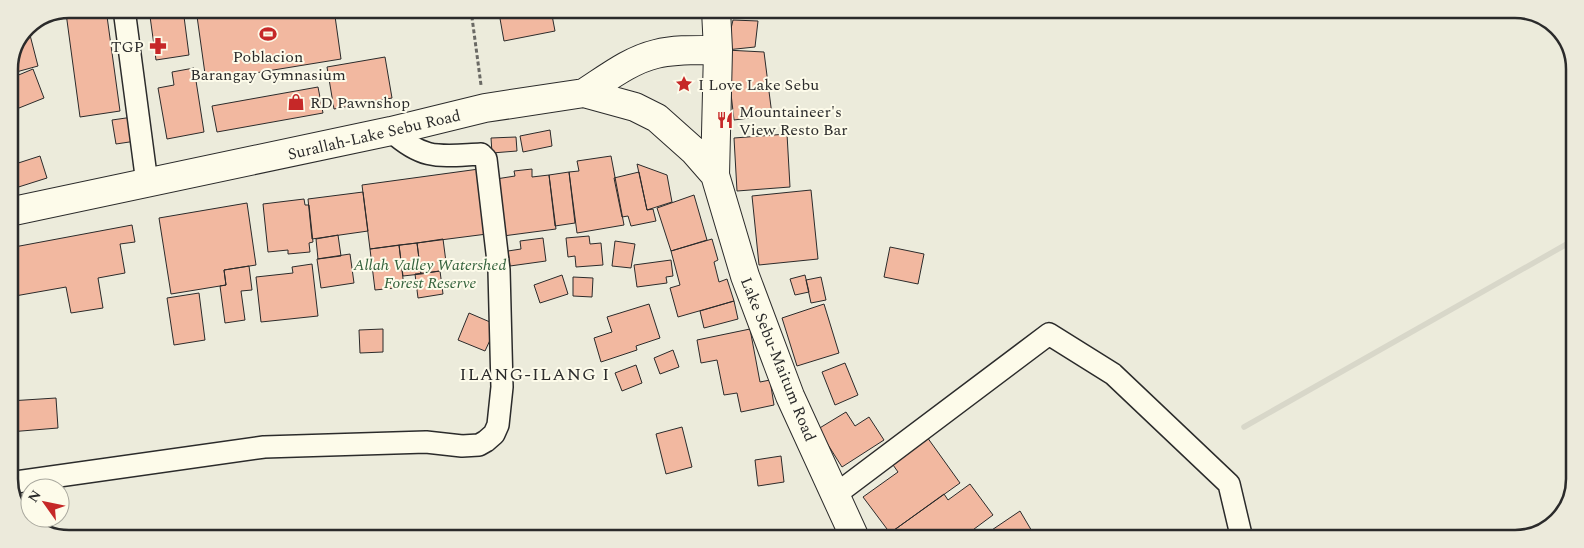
<svg xmlns="http://www.w3.org/2000/svg" width="1584" height="548" font-family="Spectral,serif">
<style>
.green{fill:#ecebdb;stroke:#74746e;fill-rule:evenodd}
.lines{fill:none;stroke-linecap:round;stroke-linejoin:round}
.stream{stroke:#d8d7c9;stroke-width:5.5}
.building{fill:#f2b8a0;stroke:#2b2b2b}
.minor-casing{stroke:#2b2b2b;stroke-width:24}
.major-casing{stroke:#2b2b2b;stroke-width:30}
.path{stroke:#6a6964;stroke-width:3;stroke-dasharray:4 2.5;stroke-linecap:butt}
.minor{stroke:#fdfbea;stroke-width:21}
.major{stroke:#fdfbea;stroke-width:28}
.labels{text-anchor:middle;stroke-width:4;stroke-linejoin:round;paint-order:stroke}
.poi-label{font-size:16px;fill:#2b2b2b;stroke:#fdfbea;text-anchor:start}
.street-label{font-size:16px;fill:#2b2b2b;stroke:#fdfbea}
.park-label{font-size:16px;font-style:italic;fill:#34623c;stroke:#fdfbea}
.neighbourhood-label{font-size:18px;letter-spacing:1px;fill:#2b2b2b;stroke:#fdfbea}
.rim{fill:none;stroke:#2b2b2b;stroke-width:2.5}
</style>
<rect width="100%" height="100%" fill="#fdfbea"/>
<path class="green" d="M69 9 1534 12 1563 32 1575 65 1572 498 1552 527 1515 539 50 536 21 516 9 483V65L27 26ZM30 488H60V518H30Z"/>
<g class="lines">
<path class="stream" d="M1244 427 1574 240"/>
</g>
<path class="building" d="M98 9H106L120 111 80 117 66 13Z
M149 9H183L189 55 156 60Z
M196 9H334L341 59 206 81Z
M517 10H551L555 31 504 41 499 13Z
M733 20 758 21 755 47 726 50Z
M30 35 38 66 9 74V65L21 38Z
M726 50 764 52 772 115 734 120Z
M385 57 392 98 334 109 327 67Z
M194 68 204 132 167 139 158 88 174 85 172 72Z
M33 69 44 98 9 112V79Z
M318 87 323 113 217 132 212 106Z
M133 117 136 141 116 144 112 120Z
M550 130 552 146 523 152 520 136Z
M787 134 790 187 737 191 734 138Z
M516 137 517 151 492 153 491 138Z
M40 156 47 178 9 190V166Z
M611 156 624 225 577 233 569 172 579 171 577 161Z
M637 164 667 175 672 202 647 210Z
M479 169 487 234 370 249 362 185Z
M532 169V177L549 175 556 229 503 236 496 179 515 176 514 171Z
M569 172 575 223 555 226 549 175Z
M639 172 647 210 653 209 656 221 631 226 628 216 622 217 614 178Z
M811 190 818 259 759 265 752 196Z
M363 192 368 231 312 239 308 199Z
M694 195 707 240 671 251 657 208Z
M304 199 305 205H309L313 242 309 243 310 252 288 254V250L268 252 263 204Z
M247 203 256 265 224 270 226 285 171 294 159 218Z
M132 225 135 242 120 244 125 273 98 278 103 308 71 313 66 287 15 296 9 264V248Z
M338 235 341 256 318 259 316 239Z
M589 236 590 244 601 243 603 265 576 267 575 256 568 257 566 238Z
M543 238 546 261 510 266 508 251 521 249 520 241Z
M443 239 446 262 439 263 440 271 421 274 417 243Z
M712 239 718 260 714 262 719 282 727 279 734 301 678 317 670 288 680 285 671 251Z
M615 241 635 244 631 268 612 266Z
M417 243 421 274 403 276 399 245Z
M399 245 404 287 375 290 370 249Z
M890 247 924 254 918 284 884 277Z
M350 254 354 283 321 288 317 259Z
M671 260 673 276 666 277 667 283 637 287 634 265Z
M312 264 318 316 261 322 256 277 293 273 292 267Z
M249 266 252 290 241 291 245 320 225 323 220 286 226 285 224 270Z
M440 271 443 294 418 298 415 274Z
M562 275 568 294 540 303 534 285Z
M805 275 809 292 795 295 790 279Z
M573 277 593 278 592 297 573 296Z
M821 277 826 300 811 303 806 280Z
M199 293 205 340 174 345 167 298Z
M734 301 738 319 704 328 700 311Z
M649 304 660 338 636 346 637 350 601 362 594 338 612 332 607 317Z
M824 304 839 353 797 366 782 318Z
M469 313 497 325 485 351 458 340Z
M383 329V352L360 353 359 330Z
M750 329 760 382 770 380 774 405 741 412 737 393 724 395 717 360 701 363 697 340Z
M673 350 679 367 660 374 654 358Z
M845 363 858 395 835 405 822 372Z
M636 365 642 383 622 391 615 373Z
M56 398 58 428 9 432V401Z
M846 412 855 426 869 417 884 440 842 467 818 429Z
M682 427 692 467 666 474 656 434Z
M927 437 960 483 890 533 863 497 898 472 891 462Z
M781 456 784 482 758 486 755 460Z
M970 484 993 515 962 538H894L890 533 944 494 948 500Z
M1020 511 1036 538H980Z"/>
<g class="lines">
<g class="minor-casing">
<path id="minor" d="M124 9 147 183
M9 483 264 447 426 442 462 446 479 445 486 441 494 434 498 425 502 387 499 270 486 159 481 154C440 156 424 161 391 131
M835 495 1049 334 1113 374 1229 484 1242 539"/>
</g>
<g class="major-casing">
<path id="major" d="M716 10 718 50 715 175 745 276 790 396 855 538
M584 93C606 79 630 60 656 54 676 49 697 50 718 50
M9 212 391 131 485 108 584 93 635 107 657 118 694 151 715 175"/>
</g>
<path class="path" d="M471 10 481 85"/>
<use href="#minor" class="minor"/>
<use href="#major" class="major"/>
</g>
<defs>
<g id="stadium-bare" transform="scale(1.35)"><path d="M0-5a6.5 5 0 1 0 0 10a6.5 5 0 1 0 0-10ZM-3.5-1.8h7v3.6h-7Z" fill="#c62828" stroke="#fdfbea" stroke-width="2.5" paint-order="stroke"/></g>
<g id="pharmacy-bare" transform="scale(1.35)"><path d="M-2-6h4v4h4v4h-4v4h-4v-4h-4v-4h4Z" fill="#c62828" stroke="#fdfbea" stroke-width="2.5" paint-order="stroke"/></g>
<g id="sight-bare" transform="scale(1.35)"><path d="M0-6L1.8-2.2L6-1.7L2.9 1.2L3.7 5.4L0 3.3L-3.7 5.4L-2.9 1.2L-6-1.7L-1.8-2.2Z" fill="#c62828" stroke="#fdfbea" stroke-width="2.5" paint-order="stroke"/></g>
<g id="shop-bare" transform="scale(1.35)"><path d="M-5-2.5h2.3a2.7 3.5 0 0 1 5.4 0H5L5.5 6h-11ZM-1.5-2.5h3a1.5 2.3 0 0 0-3 0Z" fill="#c62828" stroke="#fdfbea" stroke-width="2.5" paint-order="stroke"/></g>
<g id="restaurant-bare" transform="scale(1.35)"><path d="M-5-6h1v4h1v-4h1v4h1v-4h1v5L-1.5 .5V6h-2V.5L-5-1ZM5-6V6H3V1.5H1.5Q1.5-4 5-6Z" fill="#c62828" stroke="#fdfbea" stroke-width="2.5" paint-order="stroke"/></g>
</defs>
<g fill-rule="evenodd">
<use href="#stadium-bare" x="268" y="34"/>
<use href="#pharmacy-bare" x="158" y="46"/>
<use href="#sight-bare" x="684" y="84"/>
<use href="#shop-bare" x="296" y="102"/>
<use href="#restaurant-bare" x="725" y="120"/>
</g>
<g class="labels">
<g class="poi-label">
<text x="144" y="52" text-anchor="end">TGP</text>
<text x="268" y="62" text-anchor="middle">Poblacion<tspan x="268" dy="18">Barangay Gymnasium</tspan></text>
<text x="698" y="90">I Love Lake Sebu</text>
<text x="310" y="108">RD Pawnshop</text>
<text x="739" y="117">Mountaineer's<tspan x="739" dy="18">View Resto Bar</tspan></text>
</g>
<g class="street-label">
<text transform="translate(374 134) rotate(-13)" y="6">Surallah-Lake Sebu Road</text>
<text transform="translate(779 359) rotate(68)" y="6">Lake Sebu-Maitum Road</text>
</g>
<g class="park-label">
<text x="430" y="270">Allah Valley Watershed<tspan x="430" dy="18">Forest Reserve</tspan></text>
</g>
<g class="neighbourhood-label">
<text x="535" y="380">ILANG-ILANG I</text>
</g>
</g>
<path d="M0 0H1584V548H0ZM69 18H1515A51 51 0 0 1 1566 69V479A51 51 0 0 1 1515 530H69A51 51 0 0 1 18 479V69A51 51 0 0 1 69 18Z" fill="#eceadb" fill-rule="evenodd"/>
<path class="rim" d="M69 18H1515A51 51 0 0 1 1566 69V479A51 51 0 0 1 1515 530H69A51 51 0 0 1 18 479V69A51 51 0 0 1 69 18Z"/>
<g transform="translate(45 503) rotate(303)"><circle r="24" fill="#fdfbea" stroke="#a9a89e"/>
<path d="M0-4L9 19L0 12L-9 19Z" fill="#c62828"/>
<text y="-8" font-size="14" font-weight="bold" text-anchor="middle" fill="#2b2b2b">N</text>
</g>
</svg>
